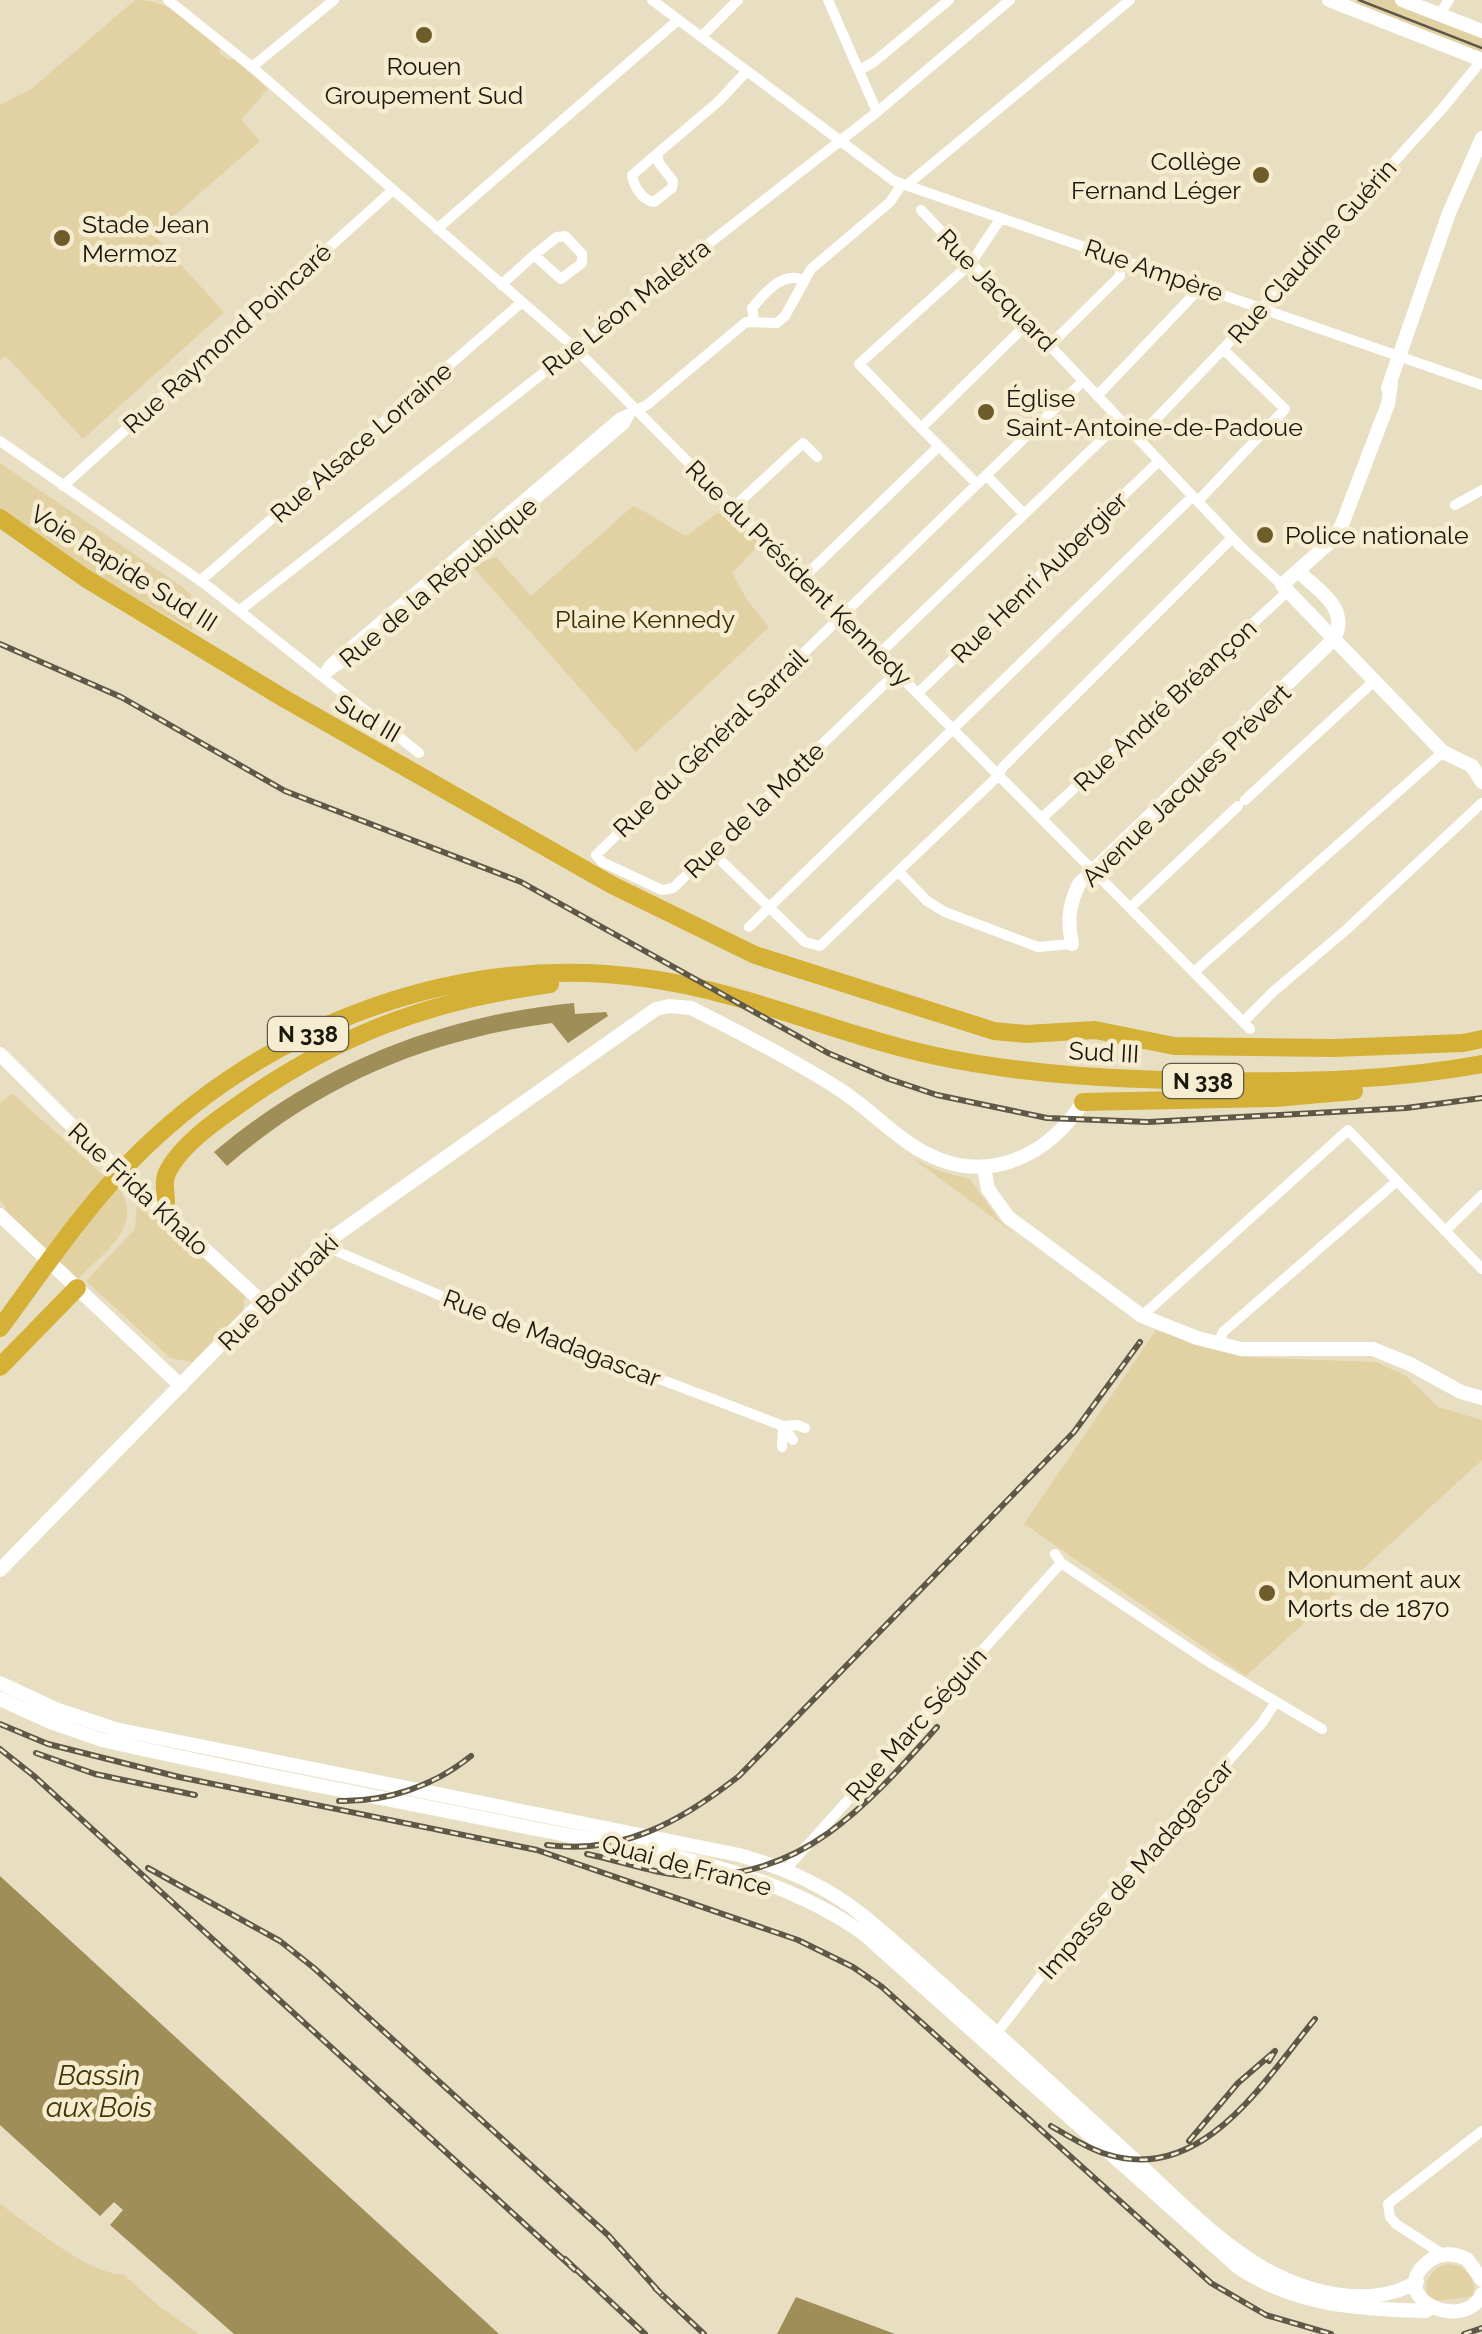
<svg xmlns="http://www.w3.org/2000/svg" width="1482" height="2334" font-family="Raleway,sans-serif">
<style>
.green{fill:#e1d1a3}
.water{fill:#a08e58}
.lines{fill:none;stroke-linecap:round;stroke-linejoin:round}
.street{stroke:#fff;stroke-width:10}
.secondary{stroke:#fff;stroke-width:14}
.highway{stroke:#d5b036;stroke-width:18}
.tram{stroke:#5d5848;stroke-width:2.5}
.rail-casing{stroke:#5d5848;stroke-width:6}
.rail{stroke:#f6ecd0;stroke-width:2.5;stroke-dasharray:8;stroke-linecap:butt}
.poi-dot{fill:#6e5d2b;stroke:#f6ecd0;stroke-width:4}
.labels{text-anchor:middle;stroke-width:9;stroke-linejoin:round;paint-order:stroke}
.shield{fill:#f6ecd0;stroke:#5d5848;stroke-width:2.5}
.shield-label{font-size:22px;font-weight:bold;fill:#1b180e}
.poi-label{font-size:25px;fill:#1b180e;stroke:#f6ecd0;text-anchor:start}
.street-label{font-size:25px;fill:#1b180e;stroke:#f6ecd0}
.park-label{font-size:25px;fill:#392c00;stroke:#f6ecd0}
.water-label{font-size:28px;font-style:italic;fill:#413405;stroke:#f6ecd0}
</style>
<rect width="100%" height="100%" fill="#e8dfc3"/>
<path class="green" d="M135 0C173 0 193 23 220 47V54L229 60 234 59 268 89 241 120 260 141 153 234 224 312 83 439 6 356 0 361V105L31 89Z
M1356 0H1394L1482 34V57L1354 7Z
M0 463 181 586 191 595 192 630 64 556 0 509Z
M633 506C653 515 667 526 686 536L717 513 734 517 760 544 732 573 748 601 769 627 636 752 472 566 496 557 531 596Z
M12 1093 121 1191C143 1228 101 1255 77 1280L3 1211 6 1207 0 1201V1103Z
M912 1158 939 1171 970 1179 998 1219 1015 1234Z
M142 1199 245 1295 243 1310 192 1362 170 1358 86 1281 135 1229 137 1203Z
M1156 1330 1243 1357 1376 1362 1406 1376 1438 1407 1482 1420V1460L1246 1676 1024 1524Z
M0 2204C27 2223 91 2276 123 2274L160 2307 199 2334H0Z
M1448 2264C1467 2265 1476 2278 1473 2296L1430 2302C1421 2284 1429 2269 1448 2264Z"/>
<path class="water" d="M574 1003 575 1014 606 1012 608 1016 568 1043 552 1023C429 1039 321 1084 227 1166L214 1152C318 1064 439 1016 574 1003Z
M0 1876 499 2334H234L110 2225 123 2210 114 2202 100 2216 0 2125Z
M796 2297 895 2334H777Z"/>
<g class="lines">
<path class="street" d="M168 0 252 67 575 348 1250 1029
M652 0 894 181 1482 385
M828 0 877 112
M1439 15 1449 0
M701 37 738 0
M252 67 334 0
M859 70 874 62 949 0
M657 154 659 163 673 181 672 188 654 202C642 200 634 187 632 175L719 101 745 73
M908 184 1130 0
M921 210 1241 547 1282 585
M437 229 678 20
M501 285 534 255 561 279 582 263V254L565 236 557 237 534 255
M754 320 752 308C766 292 782 271 804 280
M1049 346 1120 276 1121 258
M1097 396 1202 286
M921 428 859 364 971 263 1001 218
M1138 438 1262 308 1442 109 1482 60
M0 441 209 587 419 753
M939 446 977 484
M986 475 1024 514
M63 486 393 190
M1198 501 1285 409 1223 349
M1455 505 1482 490
M734 507 803 443 817 457
M803 578 939 446 921 428 1028 323
M200 581 522 302
M239 611 877 112 1010 0
M879 654 1121 421
M897 672 673 888 662 890 602 862 596 855 1083 381
M322 676 330 664 619 418 647 405 746 322 777 323 785 316 811 269 890 202 902 184
M323 676 354 654 624 425 629 416
M918 693 1159 461
M1245 800 1374 681
M1042 818 1288 591
M711 851 805 942 820 946 996 778 1003 767 1232 538
M899 872 927 901 945 912 1038 947 1072 944
M1130 908 1238 806
M749 927 1193 496
M1194 972 1443 752
M1243 1022 1274 991 1346 930 1482 803
M1445 1231 1482 1195
M322 1245 458 1303 710 1398 783 1426 797 1425 805 1428
M1142 1316 1348 1130 1482 1269
M1218 1343 1223 1332 1397 1181
M783 1426 793 1440
M782 1447 783 1426
M1055 1554 1061 1563 1209 1662 1322 1729
M786 1869 1061 1563
M996 2034 1064 1946 1262 1723 1275 1703
M1444 2255 1396 2224 1390 2217 1388 2204 1482 2131"/>
<path class="secondary" d="M1329 0 1482 60
M1402 0 1482 31
M1391 384 1388 404 1341 527 1329 543 1282 585 1443 752 1472 766 1482 782
M1388 388 1449 213 1482 138
M1072 944C1067 921 1069 905 1079 884L1334 639C1350 608 1319 591 1298 571
M0 1054 88 1142 262 1302
M984 1167 988 1189 1008 1217 1142 1316 1197 1338 1241 1349H1373L1410 1364 1461 1392 1482 1398
M0 1215 181 1386
M0 1570 262 1302 287 1283 322 1245 656 1009 669 1006 691 1008C741 1033 792 1059 839 1089 867 1107 890 1132 918 1149 982 1187 1045 1160 1083 1102
M0 1683 58 1710 115 1729 739 1855C787 1869 827 1886 866 1918 955 1993 1040 2074 1126 2152 1169 2191 1214 2240 1265 2269 1311 2294 1370 2309 1417 2282
M0 1699 53 1723 102 1740C242 1772 385 1798 526 1827 640 1850 768 1865 864 1934L1239 2268C1297 2306 1358 2309 1426 2311
M1482 2280 1467 2259C1454 2253 1441 2252 1429 2261 1383 2297 1464 2334 1482 2294"/>
<path class="highway" d="M0 518 85 578 285 699 612 885 755 955 994 1031 1026 1034 1095 1030 1174 1046 1334 1048 1463 1043 1482 1039
M1083 1102 1275 1098 1354 1091
M165 1213C169 1197 160 1184 169 1169 183 1144 214 1122 237 1106 338 1034 428 1001 550 984
M0 1328C45 1267 89 1201 143 1149 275 1022 461 953 644 978 745 991 838 1035 936 1056 1030 1076 1126 1080 1221 1081 1310 1082 1395 1080 1482 1064
M0 1367 77 1288"/>
<path class="tram" d="M1359 0 1482 48"/>
<g class="rail-casing">
<path id="rail" d="M0 644 121 697 285 791 521 882 828 1053 889 1079 937 1095 1047 1118 1148 1122 1406 1108 1482 1098
M0 1724 48 1744 179 1777 537 1850 798 1940 853 1967 882 1987 1211 2283 1266 2315 1331 2334
M0 1749 34 1776 575 2270
M36 1753 95 1774 195 1795
M339 1801C387 1802 434 1786 471 1756
M547 1845C622 1855 682 1821 739 1776L1074 1432 1140 1342
M587 1854C621 1861 657 1875 692 1876 804 1879 869 1803 937 1727
M148 1868 280 1941 314 1968 608 2235 663 2296
M1051 2126C1069 2136 1086 2148 1106 2154 1202 2185 1264 2081 1315 2019
M1189 2141 1238 2083 1275 2051 1269 2061
M565 2259 645 2334
M655 2288 704 2334
M1464 2334 1482 2328"/>
</g>
<use href="#rail" class="rail"/>
</g>
<g class="poi-dot">
<circle cx="424" cy="35" r="10"/>
<circle cx="1261" cy="175" r="10"/>
<circle cx="62" cy="238" r="10"/>
<circle cx="986" cy="412" r="10"/>
<circle cx="1265" cy="535" r="10"/>
<circle cx="1267" cy="1593" r="10"/>
</g>
<g class="labels">
<g class="shield">
<rect x="268" y="1017" width="80" height="34" rx="8"/>
<rect x="1163" y="1064" width="80" height="34" rx="8"/>
</g>
<g class="shield-label">
<text x="308" y="1042">N 338</text>
<text x="1203" y="1089">N 338</text>
</g>
<g class="poi-label">
<text x="424" y="75" text-anchor="middle">Rouen<tspan x="424" dy="29">Groupement Sud</tspan></text>
<text x="1241" y="170" text-anchor="end">Collège<tspan x="1241" dy="29">Fernand Léger</tspan></text>
<text x="82" y="233">Stade Jean<tspan x="82" dy="29">Mermoz</tspan></text>
<text x="1006" y="407">Église<tspan x="1006" dy="29">Saint-Antoine-de-Padoue</tspan></text>
<text x="1285" y="544">Police nationale</text>
<text x="1287" y="1588">Monument aux<tspan x="1287" dy="29">Morts de 1870</tspan></text>
</g>
<g class="street-label">
<text transform="translate(1312 251) rotate(-48)" y="9">Rue Claudine Guérin</text>
<text transform="translate(1154 270) rotate(19)" y="9">Rue Ampère</text>
<text transform="translate(997 290) rotate(46)" y="9">Rue Jacquard</text>
<text transform="translate(626 307) rotate(-38)" y="9">Rue Léon Maletra</text>
<text transform="translate(227 338) rotate(-42)" y="9">Rue Raymond Poincaré</text>
<text transform="translate(361 442) rotate(-41)" y="9">Rue Alsace Lorraine</text>
<text transform="translate(124 568) rotate(32)" y="9">Voie Rapide Sud III</text>
<text transform="translate(799 573) rotate(45)" y="9">Rue du Président Kennedy</text>
<text transform="translate(1039 577) rotate(-44)" y="9">Rue Henri Aubergier</text>
<text transform="translate(438 582) rotate(-40)" y="9">Rue de la République</text>
<text transform="translate(1165 705) rotate(-43)" y="9">Rue André Bréançon</text>
<text transform="translate(368 718) rotate(30)" y="9">Sud III</text>
<text transform="translate(710 743) rotate(-44)" y="9">Rue du Général Sarrail</text>
<text transform="translate(1186 785) rotate(-44)" y="9">Avenue Jacques Prévert</text>
<text transform="translate(754 810) rotate(-44)" y="9">Rue de la Motte</text>
<text transform="translate(1104 1052) rotate(3)" y="9">Sud III</text>
<text transform="translate(139 1189) rotate(43)" y="9">Rue Frida Khalo</text>
<text transform="translate(278 1292) rotate(-44)" y="9">Rue Bourbaki</text>
<text transform="translate(552 1338) rotate(21)" y="9">Rue de Madagascar</text>
<text transform="translate(916 1724) rotate(-48)" y="9">Rue Marc Séguin</text>
<text transform="translate(687 1865) rotate(15)" y="9">Quai de France</text>
<text transform="translate(1136 1869) rotate(-49)" y="9">Impasse de Madagascar</text>
</g>
<g class="park-label">
<text x="645" y="628">Plaine Kennedy</text>
</g>
<g class="water-label">
<text x="99" y="2085">Bassin<tspan x="99" dy="32">aux Bois</tspan></text>
</g>
</g>
</svg>
